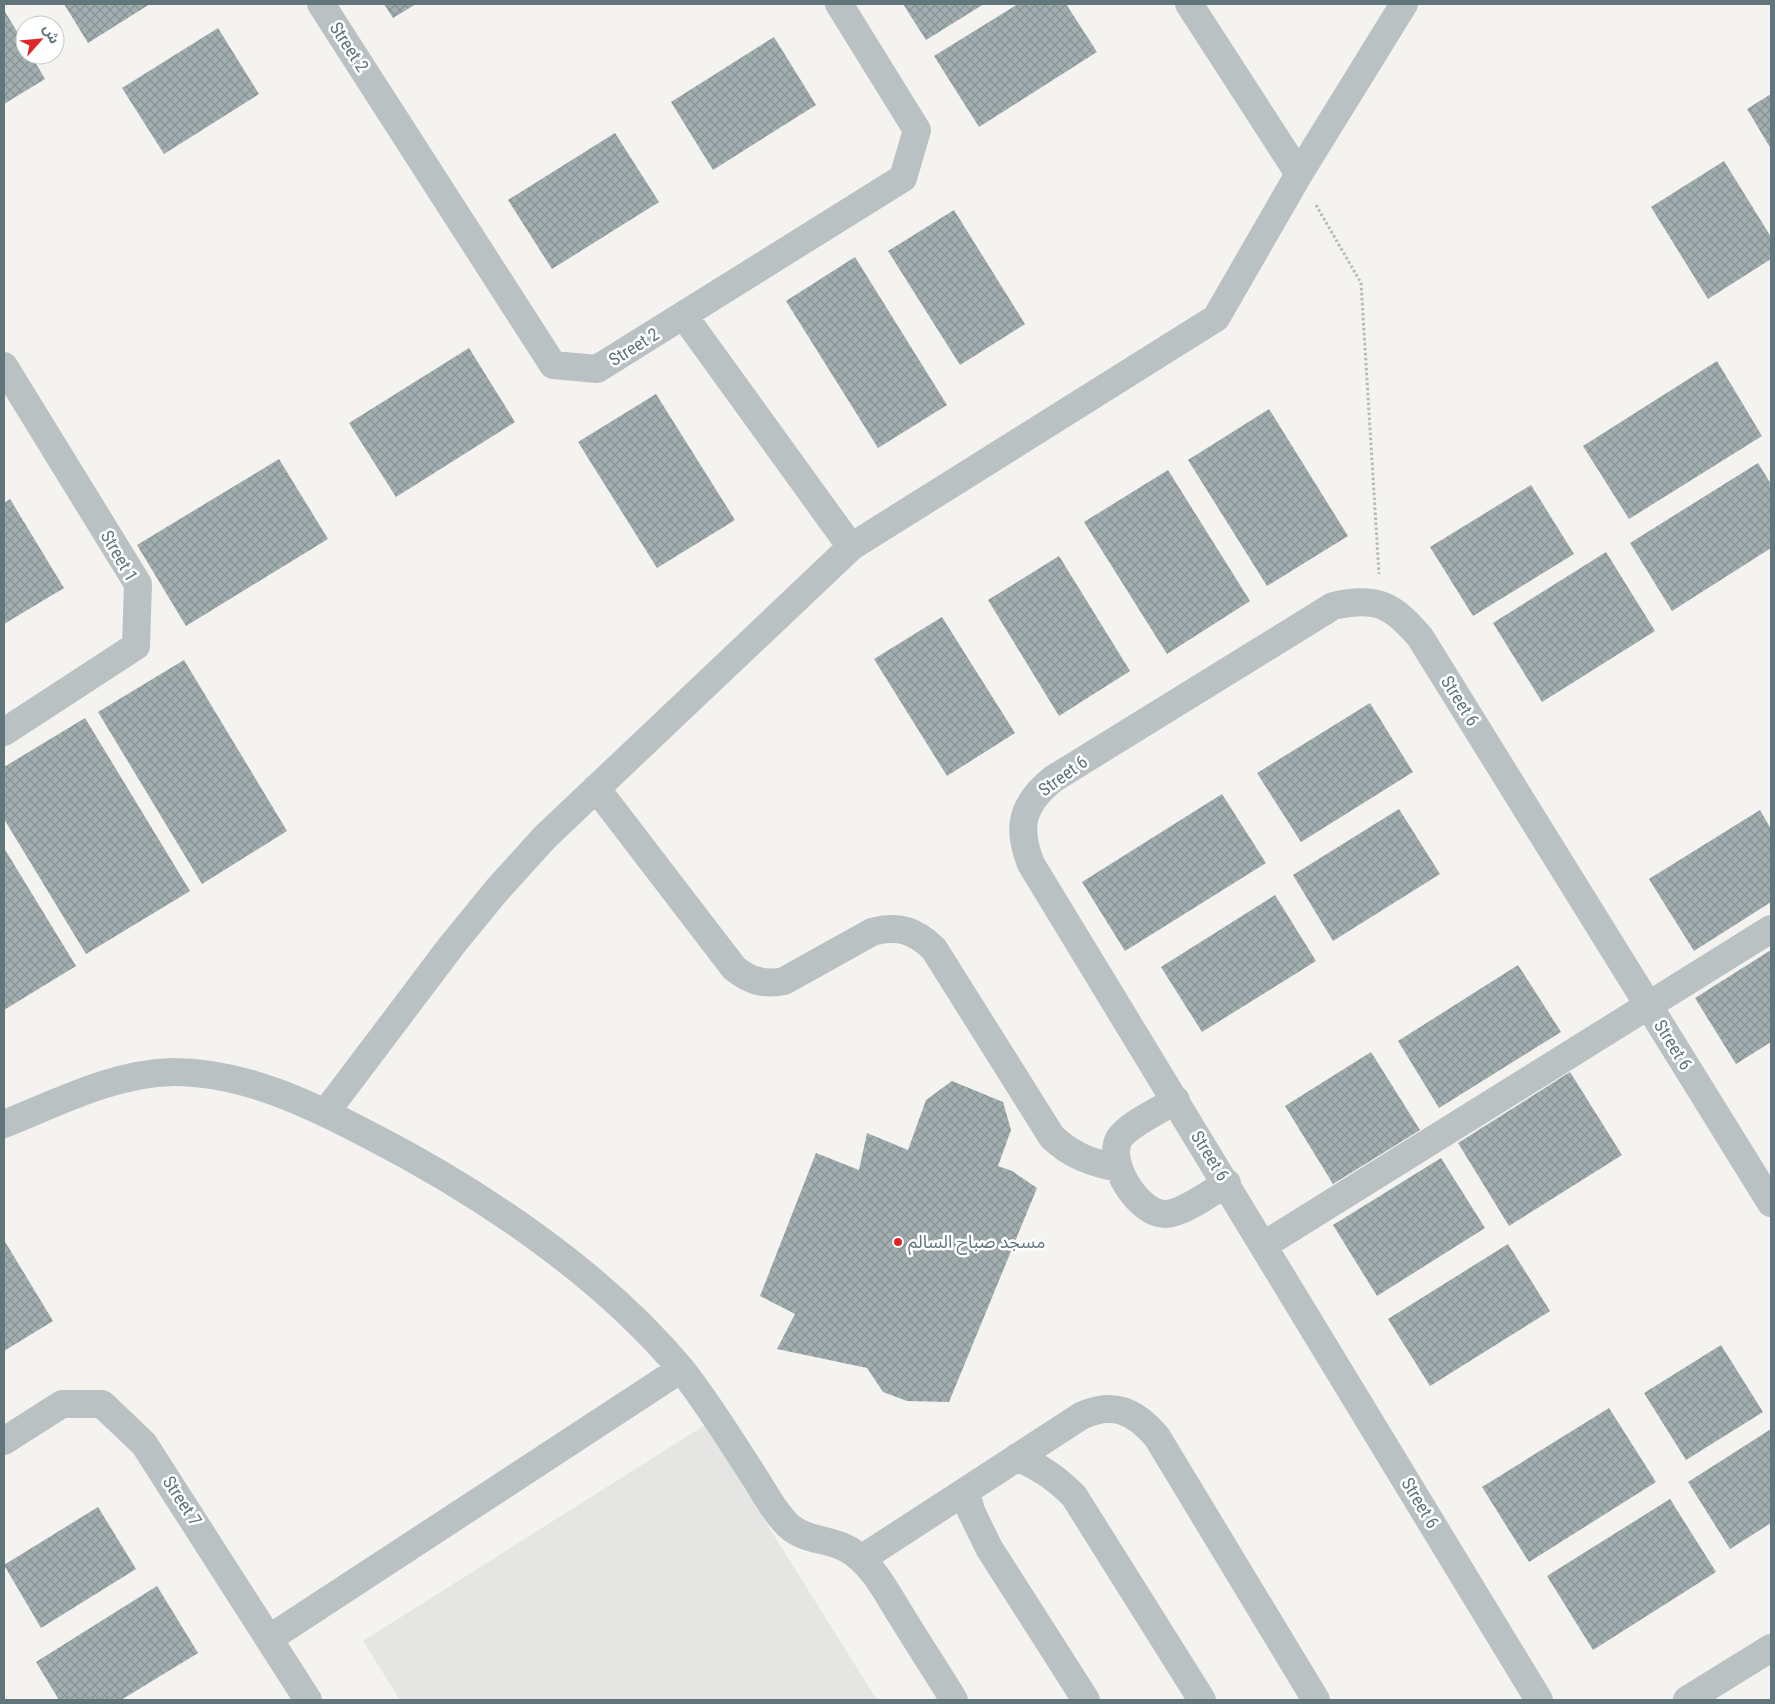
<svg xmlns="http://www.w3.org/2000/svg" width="1775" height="1704" font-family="'Roboto Condensed','Noto Sans Arabic',sans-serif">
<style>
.built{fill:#e5e5e4}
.building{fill:url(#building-cross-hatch)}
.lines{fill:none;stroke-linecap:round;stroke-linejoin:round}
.path{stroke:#b5b9bb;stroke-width:3;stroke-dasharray:2.5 2.5;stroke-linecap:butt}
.minor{stroke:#bac1c3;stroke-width:28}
.poi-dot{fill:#df2627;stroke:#fff;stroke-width:2}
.labels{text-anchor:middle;stroke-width:5;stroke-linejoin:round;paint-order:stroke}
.street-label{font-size:18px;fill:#60767b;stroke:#fff}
.poi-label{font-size:18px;fill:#60767b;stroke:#fff;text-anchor:start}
</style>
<defs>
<pattern id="building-cross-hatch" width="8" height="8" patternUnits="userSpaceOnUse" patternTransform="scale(1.25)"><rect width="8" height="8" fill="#a2aeb0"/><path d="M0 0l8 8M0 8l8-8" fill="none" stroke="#879294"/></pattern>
</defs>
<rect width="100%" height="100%" fill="#f4f3f0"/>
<path class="built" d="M705 1425 877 1700H400L363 1641Z"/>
<path class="building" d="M64 4H150L88 43Z
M384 4H416L393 18Z
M903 4H984L926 40Z
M1018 4H1066L1097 52 979 127 934 56Z
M4 10 25 45V55H31L45 79 4 104Z
M218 28 259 94 164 154 122 88Z
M774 37 816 105 713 170 671 102Z
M1771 94V149L1747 109Z
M615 133 659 202 552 269 508 200Z
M1724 161 1771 237V259L1708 299 1651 207Z
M954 210 1025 324 960 365 888 251Z
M855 257 947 405 878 448 786 301Z
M469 348 515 422 396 497 349 423Z
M1717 361 1762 436 1629 519 1583 446Z
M656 394 735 520 657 568 578 442Z
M1269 409 1348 536 1267 586 1188 460Z
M279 459 328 539 186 626 137 545Z
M1758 463 1771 484V548L1672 611 1630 543Z
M1168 470 1250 601 1167 654 1084 522Z
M1531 485 1574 554 1473 616 1430 547Z
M10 499 64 588 4 624V503Z
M1606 552 1655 631 1542 702 1493 623Z
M1059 556 1130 671 1059 716 988 600Z
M942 617 1015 733 947 776 874 659Z
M184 660 287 831 202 884 98 712Z
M1370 703 1413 772 1301 842 1257 773Z
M85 718 190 891 86 954 4 819V767Z
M1222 794 1266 863 1125 951 1082 882Z
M1399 809 1440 874 1333 941 1293 875Z
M1760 810 1771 829V902L1694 951 1649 879Z
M4 848 76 966 4 1010Z
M1275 895 1316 961 1202 1032 1161 967Z
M1771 950V1042L1736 1064 1695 998Z
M1518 965 1561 1032 1439 1108 1398 1041Z
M1371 1052 1420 1130 1333 1184 1285 1106Z
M1570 1072 1622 1155 1509 1226 1458 1143Z
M952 1081 1003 1102 1011 1130 998 1166 1012 1171 1037 1188 949 1402 907 1401 883 1392 867 1368 777 1349 795 1314 760 1296 816 1153 859 1170 867 1133 908 1150 926 1100Z
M1441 1158 1485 1228 1377 1296 1333 1225Z
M4 1240 53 1321 4 1351Z
M1508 1244 1550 1311 1430 1386 1388 1319Z
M1721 1345 1763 1412 1686 1460 1644 1393Z
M1609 1408 1656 1482 1529 1562 1482 1487Z
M1771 1429V1523L1730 1549 1688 1482Z
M1670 1499 1716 1572 1593 1650 1547 1576Z
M98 1507 136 1569 41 1628 4 1565Z
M157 1586 198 1653 121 1700H59L36 1662Z"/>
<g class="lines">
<path class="path" d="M1316 205 1361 283 1379 574"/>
<path class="minor" d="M321 4 553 365 597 369 903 178 917 130 839 4
M1189 4 1299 174
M684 316 851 547
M4 366 138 584 136 646 4 732
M596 788 734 968C750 981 764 985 784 981L872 932C898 925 915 930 934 949L1052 1137C1072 1156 1092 1163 1119 1168
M1176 1100C1162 1109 1127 1125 1119 1139 1106 1163 1139 1215 1166 1214 1182 1214 1212 1192 1227 1183
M326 1112 452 945 497 890 545 837 851 547 1216 318 1299 174 1404 4
M4 1124C57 1103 114 1073 173 1072 243 1072 308 1103 369 1135 480 1192 601 1273 681 1369 709 1404 732 1443 757 1481 765 1494 773 1509 784 1521 803 1544 833 1536 855 1554 876 1570 888 1595 902 1617 919 1645 937 1672 954 1700
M1264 1245 1771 929
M4 1441 62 1404H102L144 1444 308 1700
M1017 1457C1040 1467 1056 1478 1074 1496L1202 1700
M966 1491 971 1511 989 1548 1086 1700
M861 1559 1081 1416C1113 1401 1135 1411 1157 1437L1316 1700
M270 1638 681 1369
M1539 1700 1031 864C1016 827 1022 804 1053 779L1333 606C1375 596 1392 604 1420 637L1771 1203
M1687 1700 1771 1648"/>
</g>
<circle class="poi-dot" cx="898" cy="1242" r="5"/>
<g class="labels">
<g class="street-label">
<text transform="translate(349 47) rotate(57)" y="6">Street 2</text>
<text transform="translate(634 347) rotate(-32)" y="6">Street 2</text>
<text transform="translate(119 556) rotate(60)" y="6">Street 1</text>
<text transform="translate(1460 701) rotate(58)" y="6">Street 6</text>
<text transform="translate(1063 776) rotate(-36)" y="6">Street 6</text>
<text transform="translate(1673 1045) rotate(58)" y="6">Street 6</text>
<text transform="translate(1210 1156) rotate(58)" y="6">Street 6</text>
<text transform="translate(182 1501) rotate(57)" y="6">Street 7</text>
<text transform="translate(1420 1503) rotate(59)" y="6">Street 6</text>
</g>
<g class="poi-label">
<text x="908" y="1248">مسجد صباح السالم</text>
</g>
</g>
<rect width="1775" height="1704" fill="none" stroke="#60767b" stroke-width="10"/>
<g transform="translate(40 40) rotate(63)"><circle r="24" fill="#ffffff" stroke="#bfc8ca"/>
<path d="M0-4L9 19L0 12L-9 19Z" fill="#df2627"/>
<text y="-8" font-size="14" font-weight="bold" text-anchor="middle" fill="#60767b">ش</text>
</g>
</svg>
